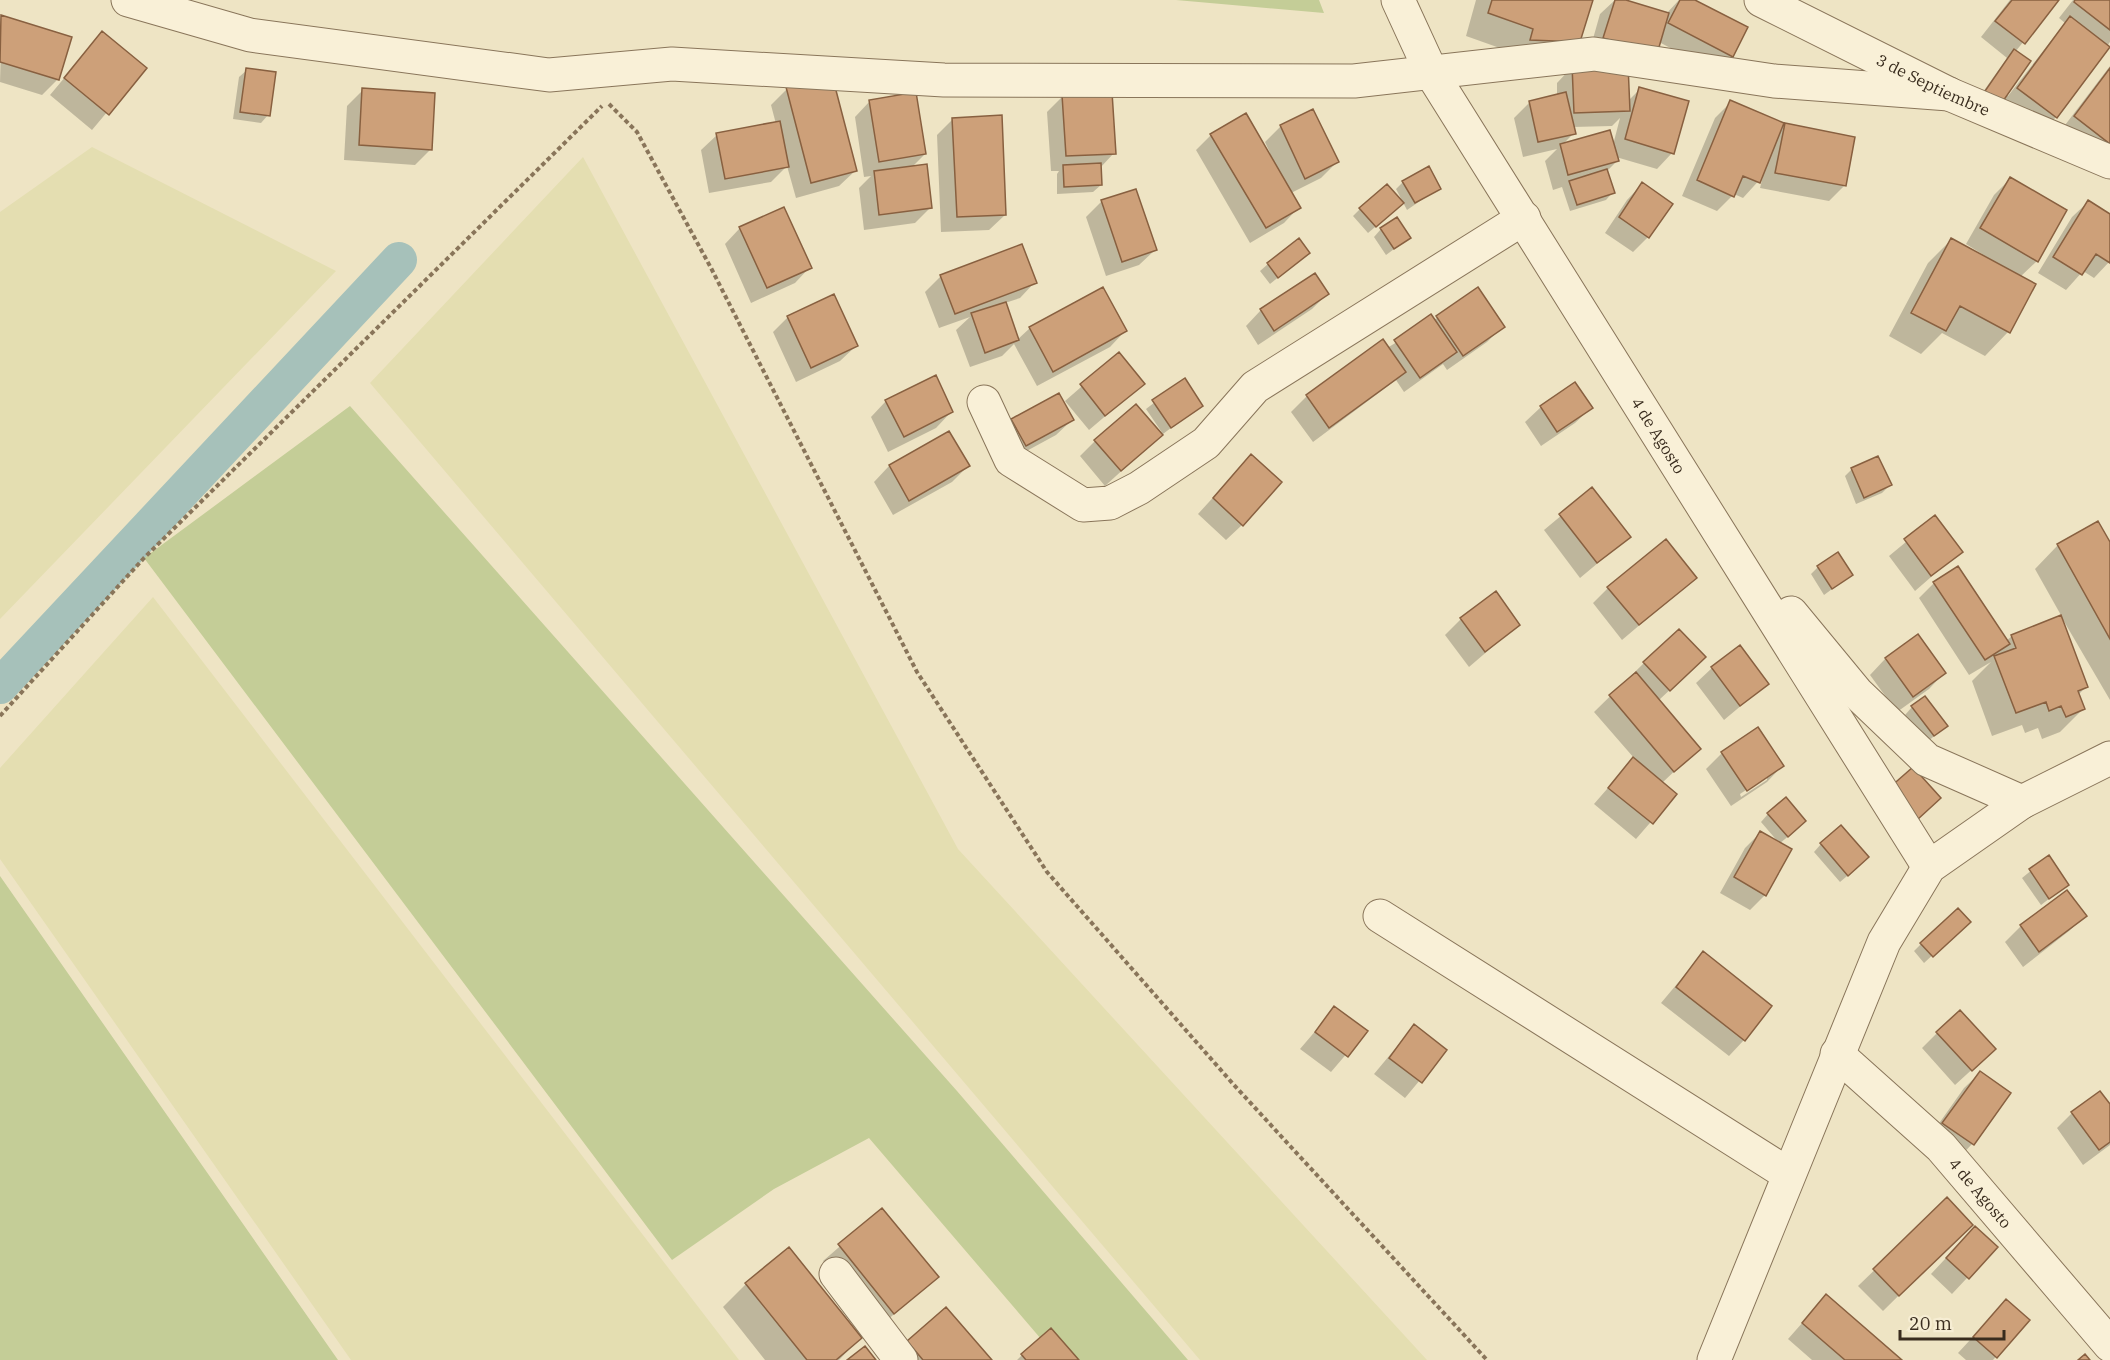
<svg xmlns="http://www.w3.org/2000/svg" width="2110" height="1360" font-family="'IBM Plex Serif',serif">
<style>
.farmland{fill:#e4deb1}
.green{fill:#c4cd97}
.shadow{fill:#0003;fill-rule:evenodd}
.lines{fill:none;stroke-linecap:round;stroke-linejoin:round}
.canal{stroke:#a6c1ba;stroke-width:36}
.building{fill:#cda079;stroke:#886040;stroke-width:1.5}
.minor-casing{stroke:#89755a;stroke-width:35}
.path{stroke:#89755a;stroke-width:4;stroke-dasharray:4.5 3;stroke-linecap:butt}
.minor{stroke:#f9f0d7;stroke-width:33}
.labels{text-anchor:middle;stroke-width:4.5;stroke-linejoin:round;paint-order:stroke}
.street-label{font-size:16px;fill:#392c1e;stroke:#f6edd3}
</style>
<rect width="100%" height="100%" fill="#eee4c4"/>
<path class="farmland" d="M92 147 336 271 0 619V212Z
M583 157 958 849 1427 1360H1200L370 383Z
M153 597 739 1360H351L0 859V768Z"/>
<path class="green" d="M1176 0H1319L1324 13Z
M350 406 957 1091 1188 1360H1059L869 1138 774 1189 672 1260 144 558Z
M0 876 338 1360H0Z"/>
<path class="shadow" d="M1476 0H1592L1578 41 1511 52 1466 36Z
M1615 0 1666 14 1679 0H1691L1732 56 1716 72 1659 42 1589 53 1600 14Z
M2010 0H2058L2015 52 2006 94 2008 96 2065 23 2059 18 2073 0H2110V42L2056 117 2041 133 1978 99 2007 58 1981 37Z
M2 16 70 38 57 80 42 95 0 82Z
M102 33 144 68 92 130 50 95Z
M2110 66V144L2094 160 2059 133Z
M1572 67 1628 101 1640 89 1672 153 1657 169 1616 157 1617 161 1606 172 1613 192 1606 200 1570 211 1562 187 1553 190 1545 161 1557 149 1523 157 1514 118 1530 102 1557 96V83ZM1620 118 1613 145H1562L1574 133 1573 127 1612 126Z
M247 70 268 115 261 123 233 119 239 77Z
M787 89 855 171 839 186 796 198 787 166 771 182 709 193 701 150 717 135 776 124 771 105Z
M363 90 431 149 415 165 344 160 347 106Z
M1063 96 1114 153 1100 168 1101 185 1093 192 1057 194V174L1059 171H1051L1047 112Z
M870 101 925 154 911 168 931 207 915 223 864 230 859 188 871 176 864 177 855 117Z
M1731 102 1779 131 1785 125 1844 186 1829 201 1760 188 1763 176 1743 198 1734 194 1717 211 1682 196 1715 118Z
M1313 111 1337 162 1321 178 1291 193 1299 207 1284 223 1250 243 1196 150 1211 135 1268 154 1270 153 1265 142 1281 126Z
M953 119 1005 215 989 230 941 232 937 135Z
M2010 179 2037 261 2020 277 2034 285 2008 332 1985 356 1942 333 1921 354 1889 336 1928 263 1951 240 1981 256 1982 254 1966 244 1994 195Z
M1403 182 1439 188 1407 210 1396 189Z
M1642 184 1648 237 1633 252 1605 233 1627 200Z
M1102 201 1155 250 1139 265 1106 276 1086 217Z
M2088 202 2110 215V261L2094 278 2083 271 2066 290 2038 273 2072 217Z
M1360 209 1394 211 1368 233 1353 216Z
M740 228 810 267 795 283 751 303 725 244Z
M1381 229 1409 238 1386 255 1374 237Z
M1308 253 1270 284 1260 271 1268 264Z
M941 276 1035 282 1020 298 1005 303 1017 340 1030 328 1125 331 1110 347 1037 386 1014 344 1002 356 970 367 956 330 970 317 939 328 925 292Z
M1327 294 1312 309 1258 345 1246 326 1261 310Z
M788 317 856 346 840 361 796 382 773 332Z
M1437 318 1503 326 1487 342 1447 370 1443 364 1404 392 1396 380 1313 442 1291 412 1307 396Z
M1119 354 1143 384 1089 430 1065 401Z
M1184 380 1201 405 1163 434 1146 409Z
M886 401 951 412 936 428 888 452 871 417Z
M1541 407 1591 408 1575 423 1541 446 1525 422Z
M1012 420H1072L1056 435 1010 460 997 436Z
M949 433 968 466 952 482 893 515 874 482 889 466Z
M1161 435 1105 486 1080 456 1095 441Z
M1251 456 1242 525 1226 540 1198 514Z
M1852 469 1890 485 1882 493 1856 504 1845 476Z
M1592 490 1629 537 1580 578 1544 530Z
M1935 518 1961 551 1915 591 1889 556Z
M2058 545H2110V700L2062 618 2086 687 2078 695 2083 709 2060 732 2042 739 2038 728 2025 733 2022 725 1992 736 1972 681 1991 662 1969 675 1919 598 1934 583 2006 641 2012 636 2062 617 2035 569Z
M1818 567 1851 575 1824 595 1811 574Z
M1695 578 1622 640 1593 603 1608 588Z
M1496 594 1518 625 1469 667 1445 635 1461 619Z
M1918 636 1944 673 1929 689 1897 712 1870 675 1885 659Z
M1644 663 1688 673 1659 700 1699 748 1662 783 1675 794 1636 839 1594 804 1634 758 1594 712Z
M1712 668 1767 684 1724 720 1696 683Z
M1912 707 1946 726 1926 743 1905 715Z
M1722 753 1782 766 1767 782 1731 806 1706 769ZM1767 776V780L1741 797 1740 794Z
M1768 814 1797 829 1779 844 1765 895 1750 910 1720 893 1745 848 1760 833 1779 843 1761 822Z
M1821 844 1860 865 1840 882 1814 852Z
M2048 857 2067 885 2041 905 2022 878Z
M2067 892 2085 916 2069 931 2023 967 2005 942 2021 926Z
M1961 929 1924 963 1914 951 1921 944Z
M1703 953 1744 1040 1729 1056 1661 1003Z
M1335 1008 1366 1031 1331 1072 1300 1049Z
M1414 1026 1445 1050 1405 1098 1374 1074Z
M1937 1033 1978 1064 1955 1085 1922 1048Z
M1980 1073 2008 1093 1972 1144 1957 1160 1928 1139 1964 1088Z
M2110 1107V1145L2083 1165 2057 1128 2072 1113Z
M1947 1200 1955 1240 1883 1311 1858 1286Z
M882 1210 937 1277 878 1328 823 1261Z
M1960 1243 1996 1247 1952 1294 1931 1274Z
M746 1284 860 1338 839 1360H765L723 1307Z
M1826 1296 1900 1360H1812L1788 1339Z
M2006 1301 2028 1320 1993 1360H1966L1958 1353Z
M1051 1330 1077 1360H1017L1022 1355Z
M908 1343 990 1360H890Z"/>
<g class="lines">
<path class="canal" d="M0 686 399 260"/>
</g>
<path class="building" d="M1492 0H1593L1580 42 1530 40 1533 29 1488 13Z
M1615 0H1626L1669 13 1657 54 1603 38Z
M1680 0H1695L1748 27 1733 57 1668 23Z
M2012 0H2059L2025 44 1995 21Z
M2075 0H2110V30L2074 2Z
M1 15 72 37 59 80 0 62Z
M2070 16 2110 47 2057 118 2017 88Z
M102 31 147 68 109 115 64 78Z
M2014 49 2031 61 2001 104 1985 91Z
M1628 64 1630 111 1574 113 1572 65Z
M246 68 276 72 270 116 240 112Z
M2110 68V144L2074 116Z
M832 75 857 171 811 183 786 87Z
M1639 87 1689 101 1674 154 1625 139Z
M362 88 435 93 432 150 359 145Z
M916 92 926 154 879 162 869 100Z
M1112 92 1116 154 1066 156 1062 95Z
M1566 92 1576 134 1538 142 1529 101Z
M1730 100 1784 123 1760 183 1743 176 1734 197 1697 180Z
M1313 109 1339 162 1305 179 1280 125Z
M1246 113 1301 208 1266 228 1210 134Z
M1002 115 1006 215 957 217 952 118Z
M780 121 789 167 725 179 716 133Z
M1785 123 1855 137 1846 186 1775 173Z
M1610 130 1619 161 1568 175 1560 144Z
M1101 163 1102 185 1064 187 1063 165Z
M927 164 932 208 879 215 874 171Z
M1429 166 1441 189 1415 203 1402 181Z
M1607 169 1615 193 1577 205 1569 181Z
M2010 177 2067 210 2038 262 1980 228Z
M1642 182 1673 204 1649 238 1619 217Z
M1387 184 1404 203 1376 227 1359 208Z
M1136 189 1157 250 1122 262 1101 200Z
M2088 200 2110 214V263L2096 254 2082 275 2053 257Z
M784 207 812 268 767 288 739 227Z
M1397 217 1411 238 1394 249 1380 228Z
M1299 238 1310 253 1278 278 1267 263Z
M1951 238 2036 284 2010 333 1960 306 1946 331 1911 313Z
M1022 244 1037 283 955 314 940 275Z
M1315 273 1329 294 1274 331 1260 309Z
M1103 287 1127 331 1053 372 1029 327Z
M1478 287 1505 327 1463 356 1436 316Z
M834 294 858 346 811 368 787 316Z
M1006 302 1019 340 985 353 971 313Z
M1431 314 1457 352 1420 378 1394 340Z
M1383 339 1406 372 1329 428 1306 395Z
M1119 352 1145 384 1105 416 1080 384Z
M936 375 953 412 904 437 885 400Z
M1185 378 1203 406 1171 428 1152 400Z
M1575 382 1593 408 1557 432 1540 406Z
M1059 393 1074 420 1026 446 1011 419Z
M1136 404 1163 435 1121 471 1094 440Z
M949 431 970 466 909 501 889 465Z
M1251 454 1282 482 1243 526 1213 498Z
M1878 456 1892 485 1864 498 1851 468Z
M1592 487 1631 537 1597 563 1559 514Z
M1935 515 1963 552 1931 576 1904 539Z
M2098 521 2110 542V639L2057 544Z
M1666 539 1697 578 1639 625 1607 587Z
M1838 552 1853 575 1832 589 1817 566Z
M1958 566 2010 644 1985 660 1933 582Z
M1496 591 1520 625 1485 652 1460 618Z
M2061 615 2088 687 2078 691 2085 709 2066 717 2061 706 2049 711 2046 702 2016 713 1994 656 2016 648 2011 635Z
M1679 629 1706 657 1670 691 1643 662Z
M1918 634 1946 673 1913 697 1885 658Z
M1740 645 1769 684 1740 706 1711 667Z
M1636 672 1701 749 1674 772 1609 695Z
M1925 696 1948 726 1934 736 1911 706Z
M1758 727 1784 766 1747 791 1721 752Z
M1633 757 1677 794 1653 824 1608 788Z
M1913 767 1941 798 1917 820 1889 788Z
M1786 797 1806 821 1788 837 1767 813Z
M1841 825 1869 857 1848 876 1820 843Z
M1760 831 1792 849 1766 896 1734 877Z
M2049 855 2069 885 2049 899 2029 869Z
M2067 890 2087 916 2039 952 2020 925Z
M1958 908 1971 922 1933 957 1920 943Z
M1703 951 1772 1006 1745 1041 1676 987Z
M1334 1006 1368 1031 1348 1057 1315 1032Z
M1960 1010 1996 1049 1972 1071 1936 1032Z
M1414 1024 1447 1050 1422 1083 1389 1058Z
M1980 1071 2011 1093 1974 1145 1942 1123Z
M2100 1091 2110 1104V1142L2099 1150 2071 1112Z
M1947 1197 1973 1225 1899 1296 1873 1269Z
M882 1208 939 1277 894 1314 838 1244Z
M1975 1226 1998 1247 1969 1279 1946 1258Z
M789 1247 862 1338 836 1360H807L745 1283Z
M1826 1294 1902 1360H1845L1802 1323Z
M2006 1299 2030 1320 1997 1358 1973 1337Z
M946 1307 992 1360H923L907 1341Z
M1051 1328 1079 1360H1026L1021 1354Z
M865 1346 876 1360H847Z
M2085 1354 2090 1360H2078Z"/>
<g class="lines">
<g class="minor-casing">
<g id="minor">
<path d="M128 0 250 35 549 75 672 64 944 80 1354 81 1594 54 1774 81 1949 94"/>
<path id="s1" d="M1398 0 1432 74 1929 867"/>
<path id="s2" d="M1761 0 1949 94 2110 162"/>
<path d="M984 402 1011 460 1083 505 1110 503 1139 488 1206 443 1255 387 1524 218"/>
<path d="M1791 613 1857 693 1927 760 2022 802"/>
<path d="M1380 916 1788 1174"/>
<path id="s3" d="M1837 1054 1941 1147 2110 1345"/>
<path d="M836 1274 901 1360"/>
<path d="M1714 1360 1884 942 1929 867 2022 802 2110 758"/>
</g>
</g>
<path class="path" d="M609 104 637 132 711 268 917 672 1047 872 1234 1085 1487 1360
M0 716 144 558 602 106"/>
<use href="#minor" class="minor"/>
</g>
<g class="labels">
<g class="street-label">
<text dy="6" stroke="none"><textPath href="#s2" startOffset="192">3 de Septiembre</textPath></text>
<text dy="6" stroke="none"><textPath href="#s1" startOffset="508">4 de Agosto</textPath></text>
<text dy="6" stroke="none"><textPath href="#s3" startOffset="200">4 de Agosto</textPath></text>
</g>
</g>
<path d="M1900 1330v9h104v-9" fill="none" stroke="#392c1e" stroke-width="3"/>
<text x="1909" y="1330" font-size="18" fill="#392c1e" stroke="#f6edd3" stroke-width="4.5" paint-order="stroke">20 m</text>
</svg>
